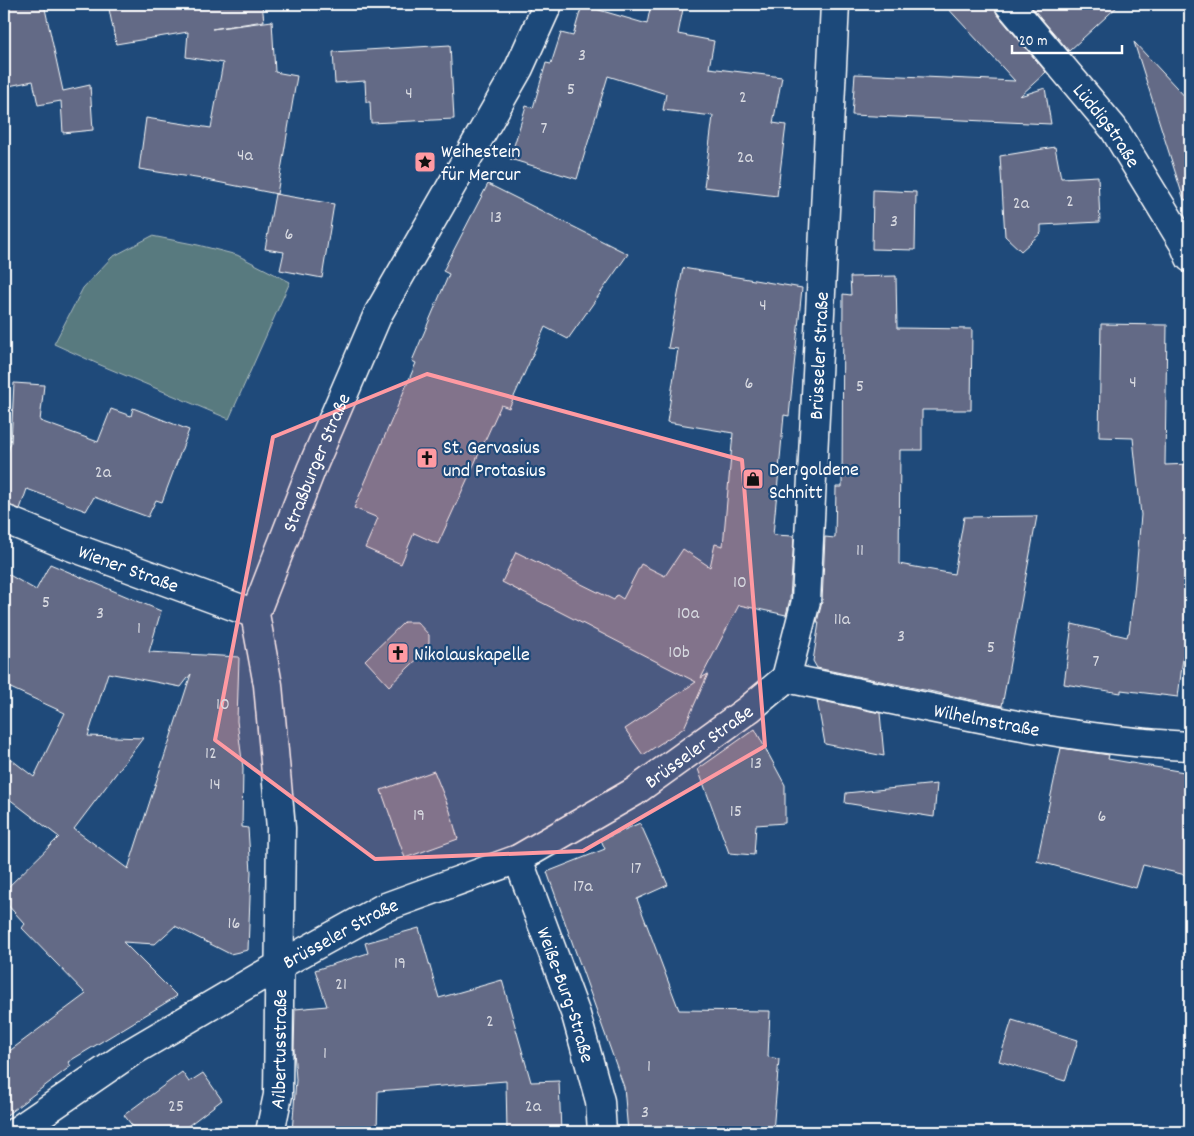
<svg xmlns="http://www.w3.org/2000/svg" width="1194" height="1136" font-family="Dekko,sans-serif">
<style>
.green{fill:#587a7f;stroke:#acbcbf}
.building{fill:#636b86;stroke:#fff;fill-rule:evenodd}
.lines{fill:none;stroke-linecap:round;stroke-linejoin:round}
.minor-casing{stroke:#fff;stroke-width:31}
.minor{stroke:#1f4a7a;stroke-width:28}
.marked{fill:#ff9aa2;fill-opacity:0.2;stroke:#ff9aa2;stroke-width:4;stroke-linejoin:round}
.labels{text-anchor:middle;stroke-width:4.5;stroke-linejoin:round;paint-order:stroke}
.number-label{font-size:18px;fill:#d8dae1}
.street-label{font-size:20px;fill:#fff;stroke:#1f4a7a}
.poi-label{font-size:20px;fill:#fff;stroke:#1f4a7a;text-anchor:start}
</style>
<rect width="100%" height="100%" fill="#1f4a7a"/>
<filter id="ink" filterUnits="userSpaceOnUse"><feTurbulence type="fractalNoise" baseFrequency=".02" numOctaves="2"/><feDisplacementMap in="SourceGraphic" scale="10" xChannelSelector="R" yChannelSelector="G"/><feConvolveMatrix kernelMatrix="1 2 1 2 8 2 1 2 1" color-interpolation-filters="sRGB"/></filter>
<g filter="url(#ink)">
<path class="green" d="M152 236 198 245 237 255 290 282 229 419 98 364 54 344 83 288 112 257Z"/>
<path class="building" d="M4 4H44L63 91 90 85 93 130 63 133 61 101 38 105 33 81 4 87Z
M108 4H262L264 21 212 29 272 21 275 72 297 76 277 194 202 179 139 169 146 118 211 128 223 63 186 57 188 32 116 44Z
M651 4H684L678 34 714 41 709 68 782 77 773 123 786 125 777 196 704 187 713 116 663 110 666 94 608 76 577 179 510 159 526 106 533 108 546 63 551 64 561 33 573 36 582 5 647 24Z
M944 4H994L997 14 1046 72 1020 96 1045 88 1051 124 852 115 855 74 1015 81Z
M1029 4H1120L1069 51Z
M1134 42 1190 102V199L1184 200Z
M450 45 454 119 371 123 370 102H366L365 81 335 83 333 52Z
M1055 147 1061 178 1098 176 1100 222 1041 225V233L1021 251 1005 236 1000 156Z
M488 184 628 254 568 339 545 327 509 408 501 405 438 544 414 533 401 564 365 548 378 518 354 508 416 363 412 361 449 274 443 271Z
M873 190 916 192 915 250 872 249Z
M275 194 334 204 322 278 280 270 284 252 265 249Z
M683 268 802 288 789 416 784 415 773 535 794 536 790 599 786 615 739 605 701 678 708 674 684 728 643 755 625 729 696 682 502 582 516 552 614 600 617 595 623 599 641 564 665 576 683 549 710 567 715 544 723 546 733 433 667 422 678 349 668 348Z
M896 276 897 328 972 329 971 410H922V450H900L899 564 954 574 964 517 1037 516 1002 706 817 668 813 661 819 622H817L822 602 825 537 835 538 836 487H842L843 294 851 295 850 277Z
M1101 324 1167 325 1165 465 1190 464V635H1186L1178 697 1121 690V693L1064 684 1072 624 1127 637 1128 633H1129L1134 593 1141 515 1133 438 1099 437Z
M14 383 44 385 40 421 98 442 111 409 131 416 133 408 189 430 162 502 156 500 148 517 94 497 86 511 27 489 20 509 4 504V463L11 442Z
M50 564 161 611 149 652 239 657 237 721 243 768 242 827 248 828 251 872 248 950 230 954 175 926 155 944 123 942 177 996 68 1062 71 1066 4 1117V1055L86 994 22 928 25 924 4 901V891L59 837 4 795V754L34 777 65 713 4 685V572L36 590ZM108 673 181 687 191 674 128 869 74 829 143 738 88 736Z
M404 622H417L429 635V648L389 686 365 660Z
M817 700 880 713 884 756 825 744Z
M755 729 785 785V823L756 825 754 855 729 853 698 769Z
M1061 748 1109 755 1108 759 1190 773V876L1143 865 1136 888 1037 861Z
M434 771 450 811 458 839 405 858 381 790Z
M937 784 934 817 845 803 846 793Z
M640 823 668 885 637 899 679 1010 770 1011 768 1057 779 1059 773 1132H628L624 1087 547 872 605 849 601 840Z
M419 928 439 998 502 980 531 1082 559 1081 561 1132H507L506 1081 378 1091 377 1132H292L296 1080 294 1049 295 1009 327 1006 315 970 368 953 365 943Z
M1012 1020 1078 1040 1065 1081 999 1061Z
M182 1072 189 1082 203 1073 222 1100 180 1132H137L124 1115Z"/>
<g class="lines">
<g class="minor-casing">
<g id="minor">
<path id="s1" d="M1009 4 1114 129 1184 244 1190 258"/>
<path id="s2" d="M4 519 67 545 255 614"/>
<path id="s3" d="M786 678C920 704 1054 740 1190 746"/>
<path id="s4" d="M518 859 576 1015 600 1101 602 1132"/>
<path id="s5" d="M15 1132 130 1053 280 965 383 908 518 859 634 792 749 709 786 678 806 601 835 4"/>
<path id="s6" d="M270 1132 278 1095 281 828 268 685 255 614 311 470 378 314 519 68 548 4"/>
</g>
</g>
<use href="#minor" class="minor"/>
</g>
</g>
<path class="marked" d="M427 374 742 460 765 746 583 851 375 859 215 740 273 437Z"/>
<defs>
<g id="sight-square" transform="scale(1.125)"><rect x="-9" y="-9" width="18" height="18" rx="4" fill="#ff9aa2" stroke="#1f4a7a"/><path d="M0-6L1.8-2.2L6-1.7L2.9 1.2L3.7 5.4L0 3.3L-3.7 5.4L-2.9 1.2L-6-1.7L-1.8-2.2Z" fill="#111"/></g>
<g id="church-square" transform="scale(1.125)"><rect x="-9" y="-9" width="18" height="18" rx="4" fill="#ff9aa2" stroke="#1f4a7a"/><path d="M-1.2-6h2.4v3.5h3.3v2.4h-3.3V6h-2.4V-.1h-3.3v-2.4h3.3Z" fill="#111"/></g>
<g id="shop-square" transform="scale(1.125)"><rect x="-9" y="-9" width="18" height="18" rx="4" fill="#ff9aa2" stroke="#1f4a7a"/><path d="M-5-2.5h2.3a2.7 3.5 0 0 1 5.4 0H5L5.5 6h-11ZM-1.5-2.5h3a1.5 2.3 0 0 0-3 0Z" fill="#111"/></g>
</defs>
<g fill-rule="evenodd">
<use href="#sight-square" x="425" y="162"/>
<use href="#church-square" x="427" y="458"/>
<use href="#shop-square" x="753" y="479"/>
<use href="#church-square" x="398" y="653"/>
</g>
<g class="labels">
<g class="number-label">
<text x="582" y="60">3</text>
<text x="571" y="94">5</text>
<text x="409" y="98">4</text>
<text x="743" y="102">2</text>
<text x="544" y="133">7</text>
<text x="245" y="160">4a</text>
<text x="745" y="162">2a</text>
<text x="1070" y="206">2</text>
<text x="1021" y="208">2a</text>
<text x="496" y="222">13</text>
<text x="894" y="226">3</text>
<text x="289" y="239">6</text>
<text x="763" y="310">4</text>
<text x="1133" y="387">4</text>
<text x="749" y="388">6</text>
<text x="860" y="391">5</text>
<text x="103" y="477">2a</text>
<text x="860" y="555">11</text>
<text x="740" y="587">10</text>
<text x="46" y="607">5</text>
<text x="100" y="618">3</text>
<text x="688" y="618">10a</text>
<text x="842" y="624">11a</text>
<text x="139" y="633">1</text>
<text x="901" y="641">3</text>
<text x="991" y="652">5</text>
<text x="679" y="657">10b</text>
<text x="1096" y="666">7</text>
<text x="223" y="709">10</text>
<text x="211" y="758">12</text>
<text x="756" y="768">13</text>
<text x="215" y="789">14</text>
<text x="736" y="816">15</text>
<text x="419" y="820">19</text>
<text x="1102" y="821">6</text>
<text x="636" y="873">17</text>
<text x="583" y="891">17a</text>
<text x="234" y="928">16</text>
<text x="400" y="968">19</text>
<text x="341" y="989">21</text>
<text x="490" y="1026">2</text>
<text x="325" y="1058">1</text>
<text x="649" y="1071">1</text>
<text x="176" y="1111">25</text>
<text x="533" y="1111">2a</text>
<text x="645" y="1117">3</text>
</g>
<g class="street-label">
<text dy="7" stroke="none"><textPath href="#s1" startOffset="156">Lüddigstraße</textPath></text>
<text dy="7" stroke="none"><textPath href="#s5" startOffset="1224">Brüsseler Straße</textPath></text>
<text dy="7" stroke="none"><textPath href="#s6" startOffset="684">Straßburger Straße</textPath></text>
<text dy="7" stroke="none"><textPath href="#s2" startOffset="134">Wiener Straße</textPath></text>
<text dy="7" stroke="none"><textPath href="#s3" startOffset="205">Wilhelmstraße</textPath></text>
<text dy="7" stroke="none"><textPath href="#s5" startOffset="788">Brüsseler Straße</textPath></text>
<text dy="7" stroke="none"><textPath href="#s5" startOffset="382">Brüsseler Straße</textPath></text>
<text dy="7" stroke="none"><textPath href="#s4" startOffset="144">Weiße-Burg-Straße</textPath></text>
<text dy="7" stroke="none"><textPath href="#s6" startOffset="84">Ailbertusstraße</textPath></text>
</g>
<g class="poi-label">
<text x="441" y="157">Weihestein<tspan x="441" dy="23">für Mercur</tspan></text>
<text x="443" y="453">St. Gervasius<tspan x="443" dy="23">und Protasius</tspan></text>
<text x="769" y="475">Der goldene<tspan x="769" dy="23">Schnitt</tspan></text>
<text x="414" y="660">Nikolauskapelle</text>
</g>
</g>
<rect width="1194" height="1136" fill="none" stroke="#1f4a7a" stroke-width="20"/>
<rect x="10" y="10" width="1174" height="1116" fill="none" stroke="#fff" stroke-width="2" filter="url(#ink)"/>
<path d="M1012 45v8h110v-8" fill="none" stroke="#ffffff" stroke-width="2.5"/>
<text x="1019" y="45" font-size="15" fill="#ffffff" stroke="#1f4a7a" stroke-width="4" paint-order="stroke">20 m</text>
</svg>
